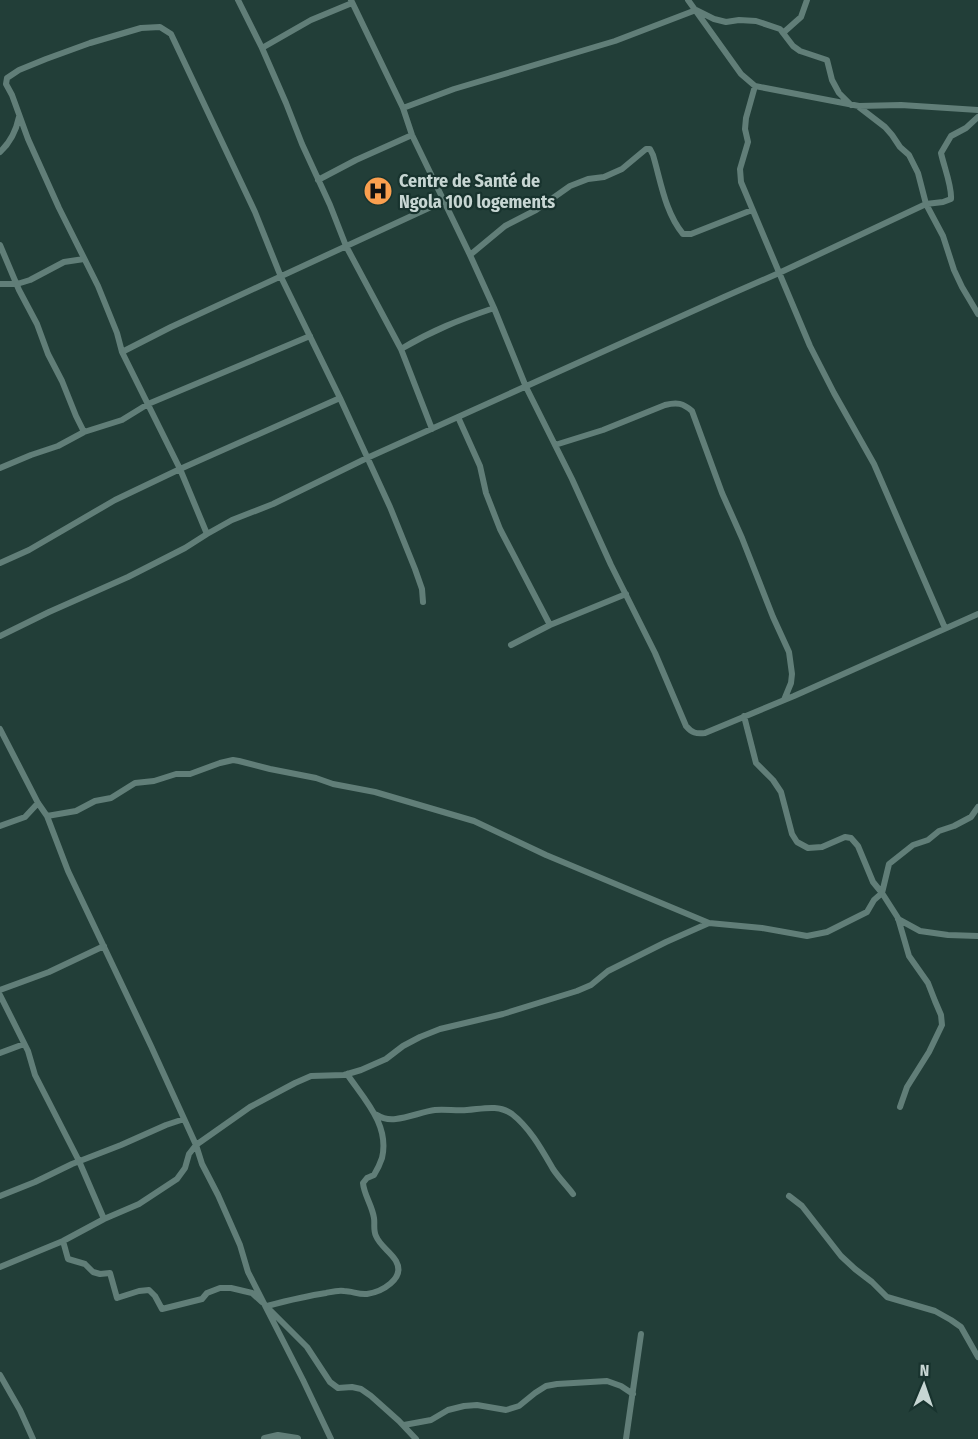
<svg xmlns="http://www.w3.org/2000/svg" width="978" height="1439" font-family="'Fira Sans Condensed',sans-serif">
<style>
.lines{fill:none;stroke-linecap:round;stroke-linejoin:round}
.street{stroke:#617e78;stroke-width:6}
.secondary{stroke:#617e78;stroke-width:8}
.labels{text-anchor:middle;stroke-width:4.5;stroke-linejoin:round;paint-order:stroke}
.poi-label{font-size:18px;font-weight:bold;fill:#c7d6d3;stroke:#18332e;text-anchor:start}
</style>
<rect width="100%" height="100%" fill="#223e38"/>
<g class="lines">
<path class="street" d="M238 0 262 48 286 103 302 144 330 205 346 246 401 349 432 429
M351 0 403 108 412 135 470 255 494 308 526 387 572 479 611 565 655 653 686 726C692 733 696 734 705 733L794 696 978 614
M688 0 741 74 755 86 859 106 901 105 978 110
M783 33 801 17 807 0
M262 48 311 20 352 3
M755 86 746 118 745 129 748 142 740 169 741 182 810 346 834 393 874 464 945 628
M859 107 885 127 892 135 900 147 909 155 918 173 926 204 943 236 954 270 962 287 978 314
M403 108 454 89 615 41 696 10 714 19 726 22 739 20 756 21 780 29 793 46 800 51 827 60 832 80 839 93 851 105
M0 152C11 142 16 131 19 117
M318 180 356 160 412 135
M0 245 19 290 37 324 48 354 62 381 76 416 84 432
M470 255 505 226 536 210 570 186 588 179 604 177 622 169 646 149H650L653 155C661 182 665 212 683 234H691L752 210
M0 284H17L30 280 64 262 84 259
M401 349C433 330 459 320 494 308
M122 352 171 327 444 201
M458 417 480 466 486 493 500 529 550 625
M555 445 603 430 665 405C677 402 683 403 692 411L722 493 742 538 773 617 789 652 792 674 791 683 784 700
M0 468 31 455 58 446 84 432 122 420 148 404 310 336
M207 534 180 469 122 352 117 333 98 286 59 208 28 139 12 95 6 84 7 78 19 70 46 59 90 43 141 28 160 27 171 34 255 212 281 277 340 398 390 507 415 569 422 589 423 602
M0 563 29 550 115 500 180 469 340 398
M0 636 49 612 128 577 185 548 207 534 232 520 273 504 367 458 724 297 779 273 926 204 943 202 951 199C952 186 944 167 941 153L951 136 966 128 978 117
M511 645 550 625 626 594
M744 716 756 763 773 780 781 792 792 834 797 842 808 848 822 847 845 837 851 838 858 846 873 882 882 893 898 918 909 956 928 983 935 1001 941 1015 942 1025 929 1052 907 1087 900 1107
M0 729 38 803 47 816 68 871 151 1046 196 1145 202 1164 218 1195 240 1245 248 1272 303 1380 331 1439
M47 816 76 811 95 801 111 798 135 783 154 781 176 774H190L220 763 233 760 239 761 270 769 316 778 333 784 375 792 474 821 546 855 709 923
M0 826 25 817 38 803
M898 919 920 931 948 935 978 936
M0 990 49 972 104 946
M0 995 28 1051 35 1075 79 1161 104 1219
M0 1053 24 1044
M377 1115C393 1126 417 1112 435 1110 445 1109 457 1111 467 1110 482 1109 498 1104 512 1114 530 1128 542 1150 553 1169 559 1178 567 1186 573 1194
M0 1196 35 1182 72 1164 121 1145 166 1125 184 1119
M789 1196 802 1206 841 1256 855 1269 872 1282 887 1297 935 1311 951 1320 961 1327 978 1357
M63 1241 68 1259 85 1264 93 1272 100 1274 110 1273 117 1298 139 1291 149 1290 155 1296 162 1309 202 1299 207 1293 220 1288H231L252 1293 262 1302
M0 1267 63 1241 104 1219 139 1204 177 1179 185 1168 189 1154 196 1145 250 1107 295 1083 311 1076 344 1075 361 1070 386 1059 403 1046 420 1037 440 1029 503 1014 577 991 591 985 608 971 666 942 709 923 762 928 807 936 827 932 867 912 874 900 882 893 889 864 913 845 928 840 939 831 954 826 971 817 978 807
M267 1306C286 1301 306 1296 326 1293 331 1292 338 1290 344 1291 352 1291 359 1295 367 1294 381 1292 406 1279 396 1261 391 1252 380 1246 376 1236 373 1230 375 1224 374 1218 372 1205 364 1195 363 1183L367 1178 374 1175C377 1170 380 1164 382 1158 390 1125 364 1099 347 1074
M271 1311 307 1347 330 1382 338 1388 352 1387 361 1389 371 1396 399 1421 416 1439
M0 1375 20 1410 33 1439
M404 1425 431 1420 448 1410 464 1406 477 1405 506 1410 519 1406 535 1393 546 1386 557 1384 607 1381 621 1386 633 1394
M626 1439 641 1334"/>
<path class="secondary" d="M265 1439 278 1436 297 1439"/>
</g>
<defs>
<g id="hospital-disc" transform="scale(1.5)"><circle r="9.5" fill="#fa9f4f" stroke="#18332e"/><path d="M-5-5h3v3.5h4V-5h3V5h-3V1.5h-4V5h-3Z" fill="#111"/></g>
</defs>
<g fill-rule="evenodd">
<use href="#hospital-disc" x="378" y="191"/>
</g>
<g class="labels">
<g class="poi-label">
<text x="399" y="187">Centre de Santé de<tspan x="399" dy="21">Ngola 100 logements</tspan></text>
</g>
</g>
<g transform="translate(924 1385) rotate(2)" stroke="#18332e" stroke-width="4.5" paint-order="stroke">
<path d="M0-4.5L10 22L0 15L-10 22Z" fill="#c7d6d3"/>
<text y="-9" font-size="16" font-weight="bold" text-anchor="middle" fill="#c7d6d3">N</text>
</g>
</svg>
